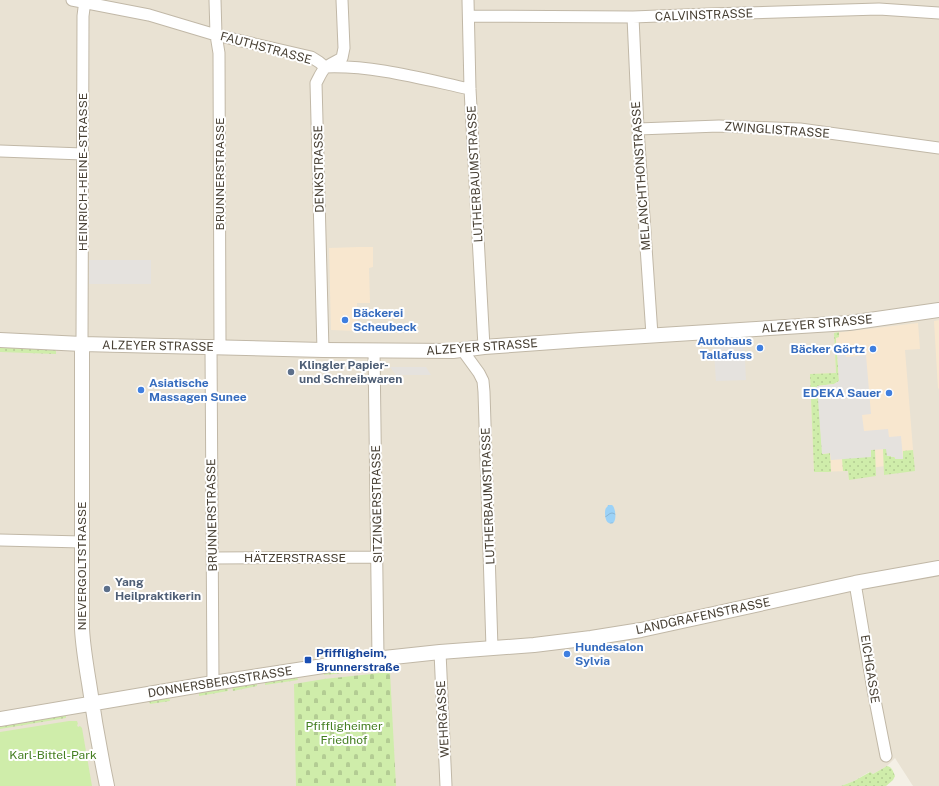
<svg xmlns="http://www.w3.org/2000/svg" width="939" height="786" font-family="'Public Sans',sans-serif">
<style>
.residential{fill:#e9e2d3}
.commercial{fill:#f8e7cf}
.grass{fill:url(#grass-dots)}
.cemetery{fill:url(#cemetery-stones)}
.park{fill:#cfedaa}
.parking{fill:#e5e2de}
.water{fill:url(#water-waves)}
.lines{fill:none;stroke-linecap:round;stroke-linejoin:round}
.minor-casing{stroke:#c1b8a7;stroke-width:13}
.tertiary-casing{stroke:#c1b8a7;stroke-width:16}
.minor{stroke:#fff;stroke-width:11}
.tertiary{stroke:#fff;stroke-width:14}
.shop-dot{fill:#3f7fe0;stroke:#fff;stroke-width:1.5}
.service-dot{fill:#5c6f8a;stroke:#fff;stroke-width:1.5}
.transit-dot{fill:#1a4fb4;stroke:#fff;stroke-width:1.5}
.labels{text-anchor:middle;stroke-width:4;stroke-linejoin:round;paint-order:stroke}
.street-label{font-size:12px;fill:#484034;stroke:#fff}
.shop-label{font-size:12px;font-weight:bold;fill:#366cbe;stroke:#fff;text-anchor:start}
.service-label{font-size:12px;font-weight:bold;fill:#4e5e75;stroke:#fff;text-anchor:start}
.transit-label{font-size:12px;font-weight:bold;fill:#164399;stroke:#fff;text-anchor:start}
.park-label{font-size:12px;fill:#457f22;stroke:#fff}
</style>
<defs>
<pattern id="grass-dots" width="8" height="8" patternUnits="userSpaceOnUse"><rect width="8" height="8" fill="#cfedaa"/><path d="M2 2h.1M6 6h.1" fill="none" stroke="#b3cc93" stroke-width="1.8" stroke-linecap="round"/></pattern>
<pattern id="cemetery-stones" width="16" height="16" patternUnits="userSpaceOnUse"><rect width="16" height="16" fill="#cfedaa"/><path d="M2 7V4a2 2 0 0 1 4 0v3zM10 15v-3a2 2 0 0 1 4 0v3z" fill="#b3cc93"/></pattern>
<pattern id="water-waves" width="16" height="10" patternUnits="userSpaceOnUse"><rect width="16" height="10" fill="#9cd2f7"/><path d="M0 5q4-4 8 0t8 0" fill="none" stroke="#88b5d4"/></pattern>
</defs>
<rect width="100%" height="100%" fill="#f4f0e6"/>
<path class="residential" d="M0 0H939V786H913L895 758 887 766 873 774 869 772 854 781 841 786H0Z"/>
<path class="commercial" d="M359 247H373V267L369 268 370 303H357L358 331 331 330 329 248Z
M939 320V388L938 389 934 321Z
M918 323 920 349 905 350 914 462 849 471 814 472 810 374 836 373 834 333Z"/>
<path class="grass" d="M839 332V337L836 338V346H845V350L837 351 839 381 834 384 817 386 818 398 826 397 819 400 821 435 828 434 821 438 823 454 830 453 831 472H814L810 374 836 373 834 333Z
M0 347 56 350V354L0 352Z
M840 433 871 450 875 449 876 476 849 480 848 471H843Z
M886 447C891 456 892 458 903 459V451L913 450 915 471 884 475 883 449Z
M353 668 354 672 324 675V672Z
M297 677 298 680 265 685V682Z
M257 684V686L233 691 232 687Z
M228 688V691L199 696V693Z
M169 698 170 701 150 704 149 701Z
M66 715V718L0 729V726Z
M887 766C892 767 893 771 895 776L893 780 886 786H841L854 781 870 772 873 774Z"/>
<path class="cemetery" d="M390 672 396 786H296L294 684 324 679Z"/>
<path class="park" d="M69 721H77L78 724 77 725 78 727 80 726 82 728 92 786H0V732Z"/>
<path class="parking" d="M89 260H151V284H89Z
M744 339 746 380 716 381 713 340Z
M845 350 846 357 866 355 871 414 862 415 864 431 888 429 889 437 901 436 903 459H895V457H891V456H887L886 449 871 450V457L831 460 830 453 822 454 817 386 834 384 839 381 837 351Z
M390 367H426L431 375H396Z"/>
<path class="water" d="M608 505C609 505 611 505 612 505 616 507 618 527 609 523 605 522 604 511 606 508 607 507 608 506 608 505Z"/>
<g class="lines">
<g class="minor-casing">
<path id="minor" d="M72 0 149 15 216 35 311 57 319 62 325 67C374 65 423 79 470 89
M215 0 216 35 219 53 220 347
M468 0 470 89 484 347
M469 16 633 17 709 14 879 9 939 13
M633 17 638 129 652 335
M638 129 719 126 800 129 939 148
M0 151 83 154
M82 344 83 16 85 0
M211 347 213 683
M323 350 316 83C319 78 321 72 325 68 328 65 337 61 342 58L344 48 342 0
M374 350 378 658
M463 351 479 373 483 381 484 392 492 648
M0 540 82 542
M213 558 377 557
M855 583 873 690 886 756
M440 652 446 786"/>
</g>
<g class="tertiary-casing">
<path id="tertiary" d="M0 340 82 344 323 350 453 351 484 347 581 340 849 323 939 310
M82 344V629C83 647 86 665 89 683 94 718 100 752 107 786
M0 719 213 683 356 661 440 652 534 645 591 638 641 630 855 583 939 568"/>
</g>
<use href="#minor" class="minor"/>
<use href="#tertiary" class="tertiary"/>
</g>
<g class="shop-dot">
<circle cx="345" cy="320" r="4"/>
<circle cx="760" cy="348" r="4"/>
<circle cx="873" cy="349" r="4"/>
<circle cx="141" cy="390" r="4"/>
<circle cx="889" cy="393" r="4"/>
<circle cx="567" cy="654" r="4"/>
</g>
<g class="service-dot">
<circle cx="291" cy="372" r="4"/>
<circle cx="107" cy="589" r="4"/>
</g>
<rect class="transit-dot" x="304" y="656" width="8" height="8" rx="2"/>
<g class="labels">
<g class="street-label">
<text transform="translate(704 15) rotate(-2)" y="4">CALVINSTRASSE</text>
<text transform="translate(266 48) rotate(15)" y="4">FAUTHSTRASSE</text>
<text transform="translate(777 130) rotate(4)" y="4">ZWINGLISTRASSE</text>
<text transform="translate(319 169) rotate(-91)" y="4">DENKSTRASSE</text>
<text transform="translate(83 172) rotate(-90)" y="4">HEINRICH-HEINE-STRASSE</text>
<text transform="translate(220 174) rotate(-90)" y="4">BRUNNERSTRASSE</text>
<text transform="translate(475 174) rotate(-93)" y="4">LUTHERBAUMSTRASSE</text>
<text transform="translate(641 176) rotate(-94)" y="4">MELANCHTHONSTRASSE</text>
<text transform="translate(817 324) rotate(-5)" y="4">ALZEYER STRASSE</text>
<text transform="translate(158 346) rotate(1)" y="4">ALZEYER STRASSE</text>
<text transform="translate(482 347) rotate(-4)" y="4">ALZEYER STRASSE</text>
<text transform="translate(488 496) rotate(-92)" y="4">LUTHERBAUMSTRASSE</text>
<text transform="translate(377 504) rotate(-91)" y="4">SITZINGERSTRASSE</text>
<text transform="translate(212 515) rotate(-91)" y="4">BRUNNERSTRASSE</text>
<text x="295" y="562">HÄTZERSTRASSE</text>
<text transform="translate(82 566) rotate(-90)" y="4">NIEVERGOLTSTRASSE</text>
<text transform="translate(703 616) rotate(-12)" y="4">LANDGRAFENSTRASSE</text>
<text transform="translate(870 669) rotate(81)" y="4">EICHGASSE</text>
<text transform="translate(220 682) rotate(-9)" y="4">DONNERSBERGSTRASSE</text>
<text transform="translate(443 719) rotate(-93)" y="4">WEHRGASSE</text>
</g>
<g class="shop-label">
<text x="353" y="317">Bäckerei<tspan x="353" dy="14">Scheubeck</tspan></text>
<text x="752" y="345" text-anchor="end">Autohaus<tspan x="752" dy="14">Tallafuss</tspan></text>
<text x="865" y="353" text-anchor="end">Bäcker Görtz</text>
<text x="149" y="387">Asiatische<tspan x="149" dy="14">Massagen Sunee</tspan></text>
<text x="881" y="397" text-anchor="end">EDEKA Sauer</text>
<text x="575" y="651">Hundesalon<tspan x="575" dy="14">Sylvia</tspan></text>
</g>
<g class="service-label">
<text x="299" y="369">Klingler Papier-<tspan x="299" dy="14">und Schreibwaren</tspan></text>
<text x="115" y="586">Yang<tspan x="115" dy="14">Heilpraktikerin</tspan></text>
</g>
<g class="transit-label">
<text x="316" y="657">Pfiffligheim,<tspan x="316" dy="14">Brunnerstraße</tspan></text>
</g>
<g class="park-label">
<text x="344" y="730">Pfiffligheimer<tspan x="344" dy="14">Friedhof</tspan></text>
<text x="53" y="759">Karl-Bittel-Park</text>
</g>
</g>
</svg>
